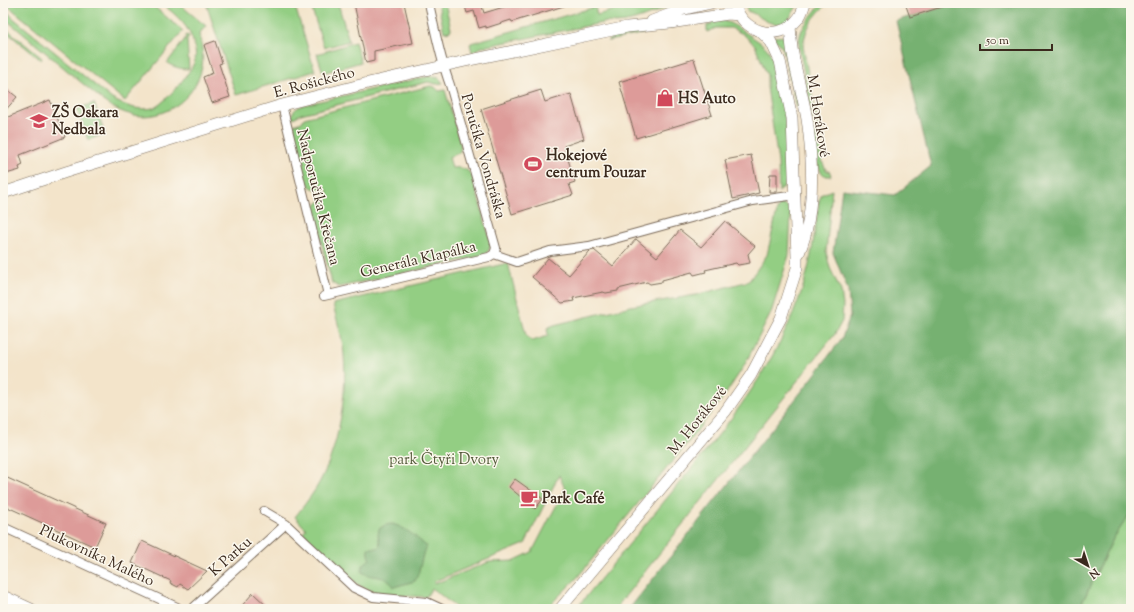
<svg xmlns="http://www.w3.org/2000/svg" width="1134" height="612" font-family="'Sorts Mill Goudy',serif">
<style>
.green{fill:#93ce83;stroke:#677c50;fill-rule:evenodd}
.forest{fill:#76b171;stroke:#586e48}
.building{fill:#dd9b99}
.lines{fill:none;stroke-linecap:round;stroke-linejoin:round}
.minor-casing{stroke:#7b6b5a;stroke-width:10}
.tertiary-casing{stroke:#7b6b5a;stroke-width:12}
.minor{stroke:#fff;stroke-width:8}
.tertiary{stroke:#fff;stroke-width:11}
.labels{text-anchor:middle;stroke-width:3;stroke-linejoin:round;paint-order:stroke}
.street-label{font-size:15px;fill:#3b2a1e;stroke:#fbf7ec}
.poi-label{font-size:15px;font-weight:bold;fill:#3b2a1e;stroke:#fbf7ec;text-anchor:start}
.park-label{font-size:15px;fill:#555b3c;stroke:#fbf7ec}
</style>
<rect width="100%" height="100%" fill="#fbf7ec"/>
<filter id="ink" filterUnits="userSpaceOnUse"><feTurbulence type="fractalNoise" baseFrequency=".025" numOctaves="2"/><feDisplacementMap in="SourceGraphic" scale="8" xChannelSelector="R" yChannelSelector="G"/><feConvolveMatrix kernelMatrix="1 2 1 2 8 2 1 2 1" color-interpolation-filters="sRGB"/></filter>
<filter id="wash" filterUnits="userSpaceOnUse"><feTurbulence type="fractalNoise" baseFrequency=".012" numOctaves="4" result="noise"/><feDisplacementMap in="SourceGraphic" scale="16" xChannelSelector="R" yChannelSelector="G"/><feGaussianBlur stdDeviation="0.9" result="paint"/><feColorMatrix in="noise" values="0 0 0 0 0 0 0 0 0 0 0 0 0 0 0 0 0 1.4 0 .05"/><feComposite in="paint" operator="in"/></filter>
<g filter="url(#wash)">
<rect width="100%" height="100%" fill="#f3e4ca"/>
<path class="green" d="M11 3H150L183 31 125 101 8 6Z
M161 3H178L206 26 199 34C202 45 204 56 202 67 196 98 164 121 133 115 123 113 116 109 107 104L3 17V5L12 17 112 99C125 106 139 111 153 108 163 106 190 73 194 63 196 58 196 51 194 45 190 26 176 15 161 3Z
M206 3H294L315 71 236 95Z
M310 3H338L349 41 324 48Z
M438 3H445L451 29 450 31 444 32Z
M638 3H683C657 8 634 27 607 22L482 47 472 52 470 44 471 43 595 7 597 15Z
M746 3H799L787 22C766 28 764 16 747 11Z
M823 3H828C813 17 806 26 803 46L818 127 822 161 826 170 830 172 831 176H827L822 174 817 163 814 122 799 48C799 43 799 37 801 32 805 23 816 9 823 3Z
M719 20C731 22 739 28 749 35 758 41 766 45 771 55 777 66 779 79 781 91 787 120 788 148 790 177L788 182 779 192 778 162 767 87V75L755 45 743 34 731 28H716L707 32V25H711L712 21Z
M3 26 42 58 41 60 3 29Z
M674 27 608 41 610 38 618 33Z
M186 35 189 36 187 40 189 69C180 69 174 67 167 63L185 39Z
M785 36 799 107 797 108 783 49 773 37Z
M355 42 361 62 323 73 317 54Z
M430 76 439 78 443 83 436 84 428 82 301 114 291 119C292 111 296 108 303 105Z
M430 86 435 87 439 91 445 90 461 146C461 155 455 154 449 157L452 168C461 167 466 168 472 175L491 243C490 249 488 253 482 256L344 286 339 287 332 283 314 214V208C318 202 322 200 329 197L327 189C315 189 311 191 305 179L293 125 302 122 304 118Z
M94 103 105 134 88 140 77 109Z
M832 190 826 252 830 268 841 291 843 305 842 321 835 334 615 609H576C609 568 643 528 676 487 727 426 778 364 803 287 812 259 815 230 819 201L822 194Z
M780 204 789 207 791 213 789 255 771 313 744 366 725 395 689 441 576 579 546 609H458L432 588 426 597C404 595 377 597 357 584L303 533 306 529 295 517C302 508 309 499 315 490 339 452 349 390 343 346 341 332 336 318 333 304L508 263 526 335 532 341 548 336 547 328 554 325 631 306 696 295 749 281 767 255 777 211ZM559 475 565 489 532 552 513 561 489 562 434 584 435 581 525 544Z
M1131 512V609H1079L1113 539Z"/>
<path class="forest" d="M952 3H1131V512L1113 539 1079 609H629L813 377 842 338 850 316 848 290 833 253 842 189 895 195 931 166 896 21Z
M392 524C405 527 416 537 426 546 421 557 421 570 415 581L394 587C384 572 374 580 362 572L363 565 370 559 368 548H378L380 545 378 535 379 529 385 525Z"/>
<g id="blocks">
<path class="building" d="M354 3H404L413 43 374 51V61L366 63Z
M464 3H481L484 13 507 6 506 5 512 3H566L567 5 512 22 511 20 486 28V26L479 28 474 11 467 13Z
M905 3H948V5L910 17Z
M215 41 222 63 219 64 230 97 212 103 203 77 213 73 204 45Z
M694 59 712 115 636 138 619 82Z
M3 86 17 97 3 113Z
M541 90 545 102 571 94 584 139 564 146 575 182 569 184 573 195 512 214 481 109Z
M50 100 65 137 20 155 23 165 19 167 20 170 6 174 3 166V119Z
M751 155 759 193 733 199 725 160Z
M770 174H777V192H769Z
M725 221 755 246 748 254 750 263 738 265 736 263 705 270 706 272 694 275 692 272 662 280V282L650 284 647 282 618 289V291L606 293 603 292 573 298 574 301 562 303 532 277 548 258 569 275 590 251 594 250 613 266 636 239 657 257 680 230 701 247Z
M3 476 106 523 95 547 3 505Z
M515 479 543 499 535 509 509 487Z
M142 541 207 571 188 589 180 584 178 587 170 583 171 581 132 563Z
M253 593 270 609H239Z"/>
</g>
</g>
<g filter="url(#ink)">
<use href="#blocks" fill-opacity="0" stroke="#7b6b5a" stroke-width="1"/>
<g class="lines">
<g class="minor-casing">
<path id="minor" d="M429 3C435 31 440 58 450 85L496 248 494 254
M282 105 328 295
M494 254 517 262 550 251 589 246 753 201 796 195
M324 296 489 257 494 254
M264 511 286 524 354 588 373 597 427 602 442 609
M3 527 177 607 179 609
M192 609 286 524"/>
</g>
<g class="tertiary-casing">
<path id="tertiary" d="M735 3C740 32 778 43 797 20 802 15 803 9 805 3
M652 21 681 10 711 3
M790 26C791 36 791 45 793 54 797 78 805 102 808 126 813 166 815 216 799 253
M3 193 66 172 282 105 368 83 470 60 627 27 670 23 728 14 739 15
M3 596 31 609
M560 609 725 412 751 375 781 318 797 268V257L792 118 780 61 771 42 761 32"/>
</g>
<use href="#minor" class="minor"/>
<use href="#tertiary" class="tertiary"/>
</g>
</g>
<defs>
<g id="shop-bare" transform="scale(1.38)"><path d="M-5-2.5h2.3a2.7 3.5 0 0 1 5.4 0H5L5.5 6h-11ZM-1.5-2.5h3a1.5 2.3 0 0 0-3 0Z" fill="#d1495b" stroke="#fbf7ec" stroke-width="2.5" paint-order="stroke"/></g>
<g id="school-bare" transform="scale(1.38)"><path d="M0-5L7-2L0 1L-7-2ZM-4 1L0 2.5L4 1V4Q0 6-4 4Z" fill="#d1495b" stroke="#fbf7ec" stroke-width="2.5" paint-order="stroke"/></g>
<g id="stadium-bare" transform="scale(1.38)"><path d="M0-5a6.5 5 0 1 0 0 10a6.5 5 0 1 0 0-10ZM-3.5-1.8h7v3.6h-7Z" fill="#d1495b" stroke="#fbf7ec" stroke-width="2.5" paint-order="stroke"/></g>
<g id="cafe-bare" transform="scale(1.38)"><path d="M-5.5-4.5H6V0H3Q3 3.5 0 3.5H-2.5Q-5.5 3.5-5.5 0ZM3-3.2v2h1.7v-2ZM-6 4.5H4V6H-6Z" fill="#d1495b" stroke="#fbf7ec" stroke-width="2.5" paint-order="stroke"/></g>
</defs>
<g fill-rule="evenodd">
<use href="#shop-bare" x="665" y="98"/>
<use href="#school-bare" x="39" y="121"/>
<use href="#stadium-bare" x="533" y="164"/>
<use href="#cafe-bare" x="529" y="498"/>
</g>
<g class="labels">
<g class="street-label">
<text transform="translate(314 82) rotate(-15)" y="5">E. Rošického</text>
<text transform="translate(819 116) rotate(81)" y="5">M. Horákové</text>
<text transform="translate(484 156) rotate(74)" y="5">Poručíka Vondráška</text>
<text transform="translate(319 197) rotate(76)" y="5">Nadporučíka Křečana</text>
<text transform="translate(418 259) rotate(-13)" y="5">Generála Klapálka</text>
<text transform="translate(697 420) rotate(-51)" y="5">M. Horákové</text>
<text transform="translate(97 555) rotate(25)" y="5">Plukovníka Malého</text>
<text transform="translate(230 556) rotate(-42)" y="5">K Parku</text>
</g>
<g class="poi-label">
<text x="678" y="103">HS Auto</text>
<text x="52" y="117">ZŠ Oskara<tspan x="52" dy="17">Nedbala</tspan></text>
<text x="546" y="160">Hokejové<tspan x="546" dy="17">centrum Pouzar</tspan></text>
<text x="542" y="503">Park Café</text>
</g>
<g class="park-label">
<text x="444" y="464">park Čtyři Dvory</text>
</g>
</g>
<rect width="1134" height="612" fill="none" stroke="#fbf7ec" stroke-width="16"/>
<g transform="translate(1088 566) rotate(141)" stroke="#fbf7ec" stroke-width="3" paint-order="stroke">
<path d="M0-3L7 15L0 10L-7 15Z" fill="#3b2a1e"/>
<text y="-6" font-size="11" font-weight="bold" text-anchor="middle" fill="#3b2a1e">N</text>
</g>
<path d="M980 44v6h72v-6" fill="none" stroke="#3b2a1e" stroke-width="2"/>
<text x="986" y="44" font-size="12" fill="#3b2a1e" stroke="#fbf7ec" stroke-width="3" paint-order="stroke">50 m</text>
</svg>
